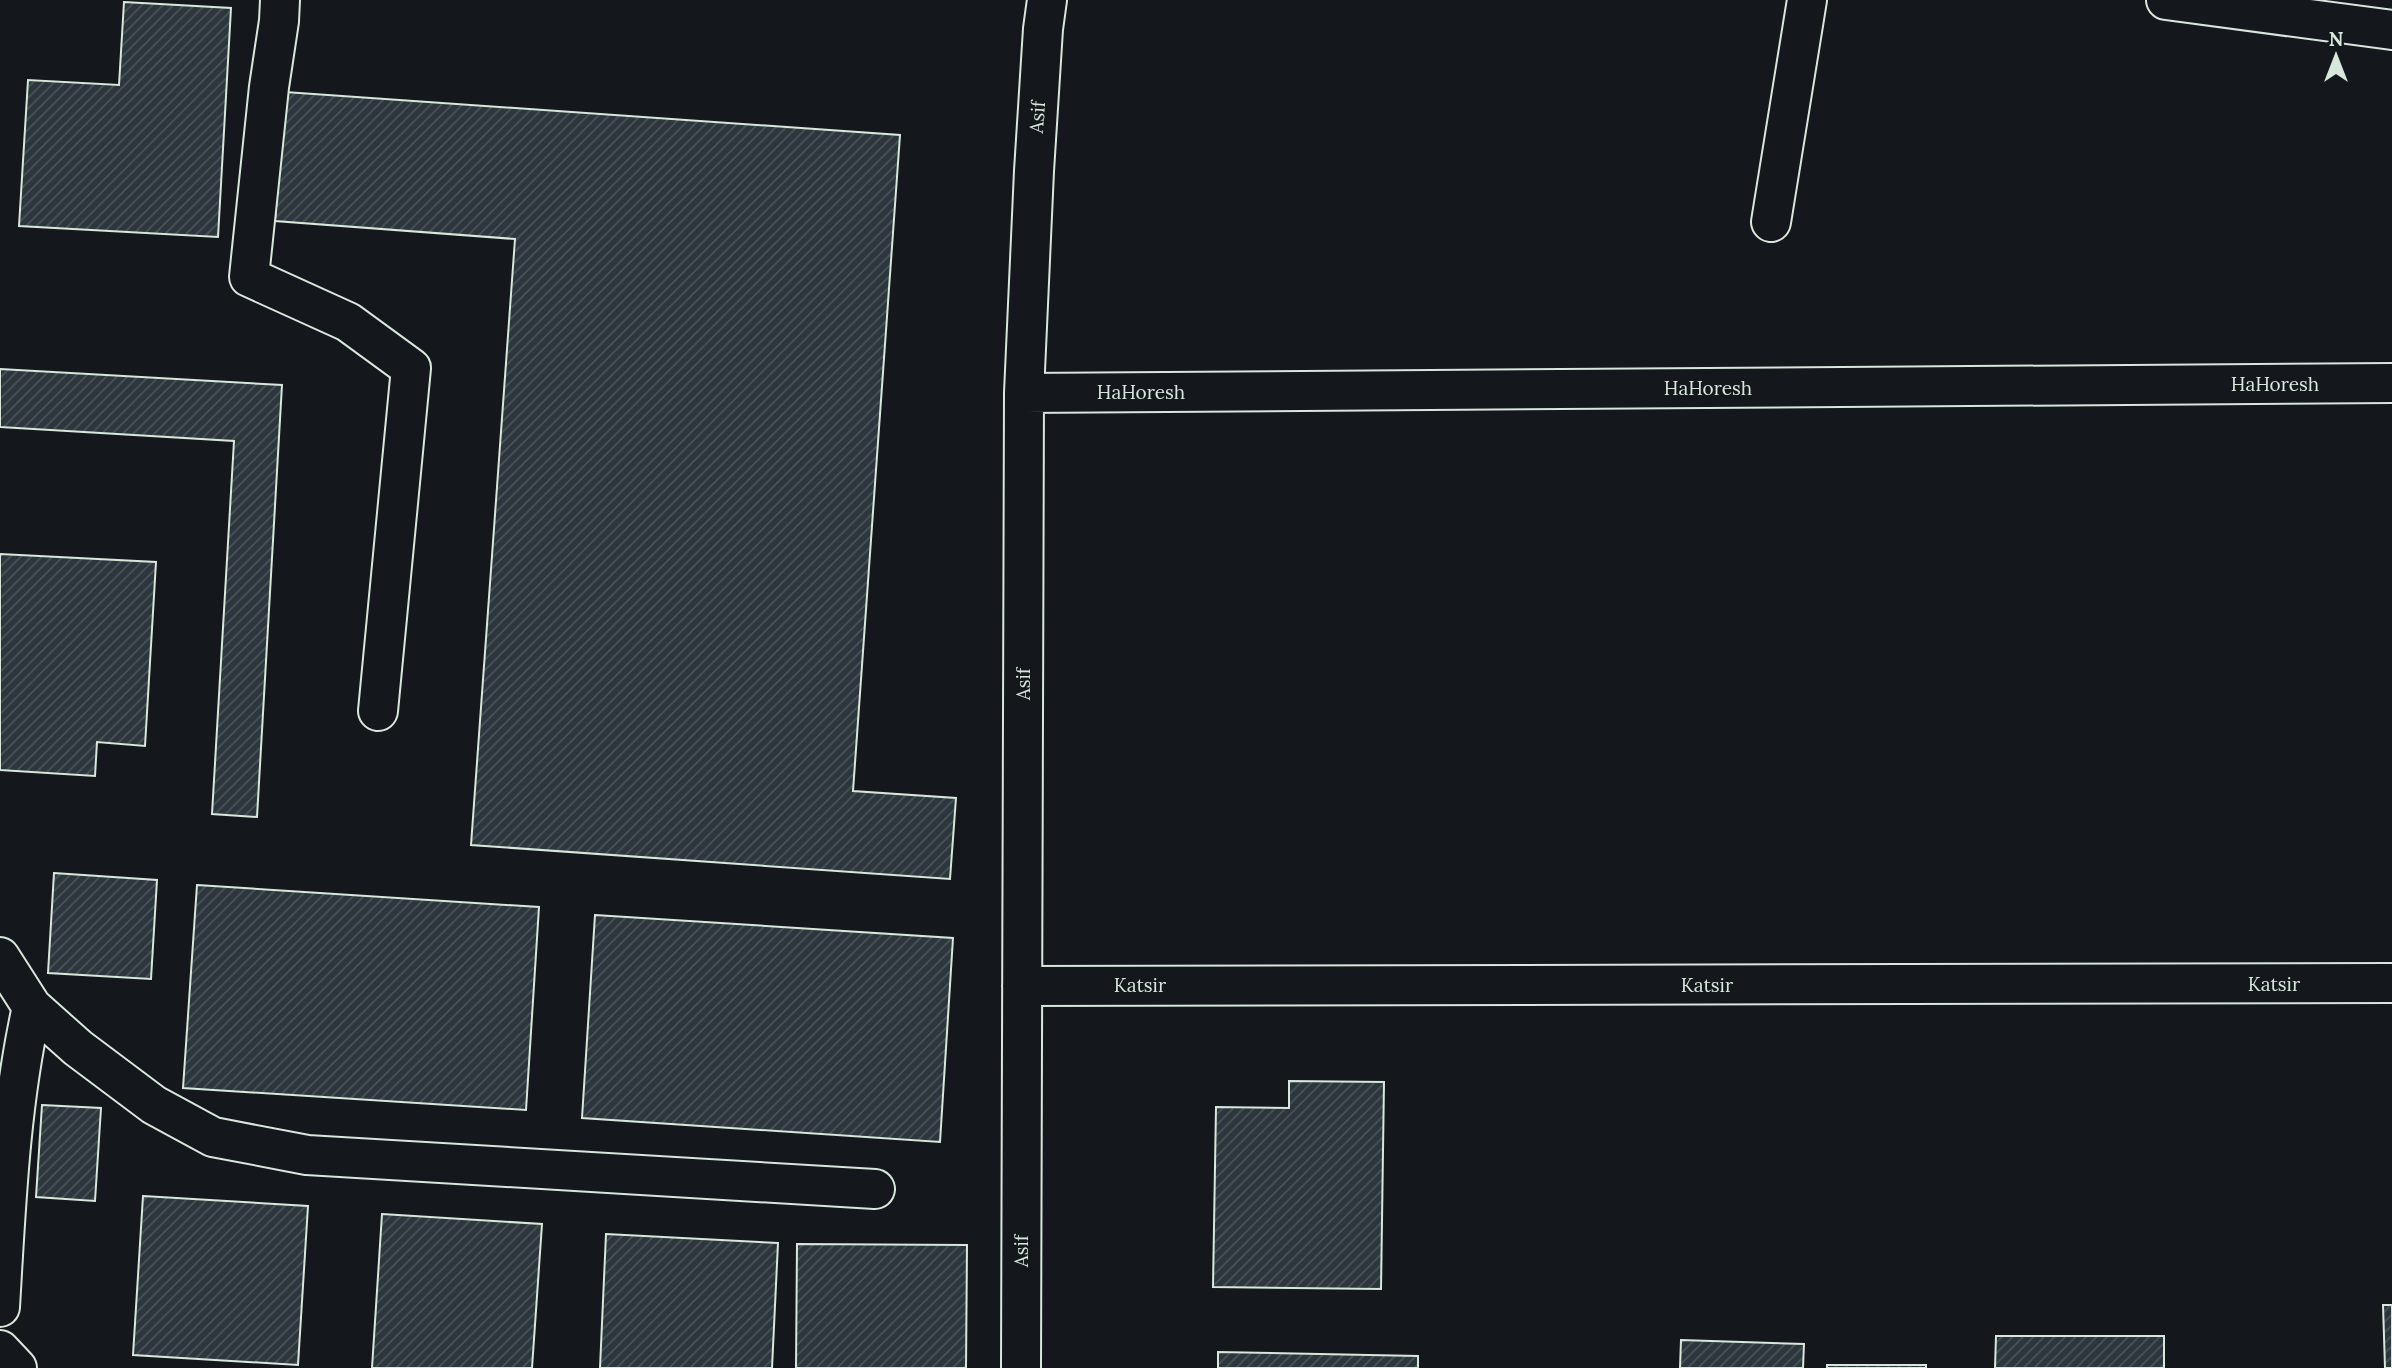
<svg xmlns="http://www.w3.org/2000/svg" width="2392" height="1368" font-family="Lora,serif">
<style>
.building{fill:url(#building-hatch);stroke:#d8e6dc;stroke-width:2}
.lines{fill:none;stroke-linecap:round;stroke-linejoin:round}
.minor-casing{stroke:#d8e6dc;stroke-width:42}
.major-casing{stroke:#d8e6dc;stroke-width:42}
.minor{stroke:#14181c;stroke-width:38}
.major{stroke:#14181c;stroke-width:38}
.labels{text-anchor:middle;stroke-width:5;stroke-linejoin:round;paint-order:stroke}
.street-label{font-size:19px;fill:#d8e6dc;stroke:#14181c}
</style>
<defs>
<pattern id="building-hatch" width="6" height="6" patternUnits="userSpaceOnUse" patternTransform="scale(1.75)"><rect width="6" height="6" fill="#2c363c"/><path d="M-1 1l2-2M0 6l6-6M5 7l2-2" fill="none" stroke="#4a5358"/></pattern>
</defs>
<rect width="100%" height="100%" fill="#14181c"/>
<path class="building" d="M124 2 231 8 218 237 19 226 28 80 119 85Z
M285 92 900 135 853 791 956 798 950 879 471 845 515 239 275 221Z
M0 369 282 385 257 817 212 814 234 441 0 427Z
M0 554 156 562 145 746 97 742 95 776 0 770Z
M54 873 157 880 151 979 48 973Z
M197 885 539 907 526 1110 183 1088Z
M595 915 953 938 940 1142 582 1118Z
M1289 1081 1384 1082 1381 1289 1213 1287 1216 1107 1289 1108Z
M42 1105 101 1108 95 1201 36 1197Z
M143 1196 308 1206 298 1365 133 1355Z
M382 1214 542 1224 532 1368H372Z
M606 1234 778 1243 772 1368H600Z
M797 1244 967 1245 966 1368H796Z
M2383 1305H2392V1368H2385Z
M1996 1336H2164V1368H1995Z
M1681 1340 1804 1344 1803 1368H1680Z
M1218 1352 1418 1356V1368H1218Z
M1827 1365H1926V1368H1827Z"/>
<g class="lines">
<g class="minor-casing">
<path id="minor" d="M280 0 279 21 269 87 249 277 348 322 411 368 378 711
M1771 222 1807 0
M1024 393 2392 383
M0 957 32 1007 78 1048 154 1105 213 1137 307 1155 875 1189
M1022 986 2392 983
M0 1307C6 1206 10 1106 32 1007
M0 1350 17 1368
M1021 1368 1024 393 1034 171 1043 29 1047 0"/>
</g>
<g class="major-casing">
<path id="major" d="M2166 0 2392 30"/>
</g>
<use href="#minor" class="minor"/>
<use href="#major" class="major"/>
</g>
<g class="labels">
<g class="street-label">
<text transform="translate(1037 117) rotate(-86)" y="7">Asif</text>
<text x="2275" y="391">HaHoresh</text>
<text x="1708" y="395">HaHoresh</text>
<text x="1141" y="399">HaHoresh</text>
<text transform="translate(1023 684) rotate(-90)" y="7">Asif</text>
<text x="2274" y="991">Katsir</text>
<text x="1140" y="992">Katsir</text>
<text x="1707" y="992">Katsir</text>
<text transform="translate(1021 1251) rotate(-90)" y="7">Asif</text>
</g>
</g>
<g transform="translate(2336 56)" stroke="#14181c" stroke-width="5" paint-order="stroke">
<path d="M0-5L12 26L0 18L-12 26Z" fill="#d8e6dc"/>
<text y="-10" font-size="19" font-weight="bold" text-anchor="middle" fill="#d8e6dc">N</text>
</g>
</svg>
